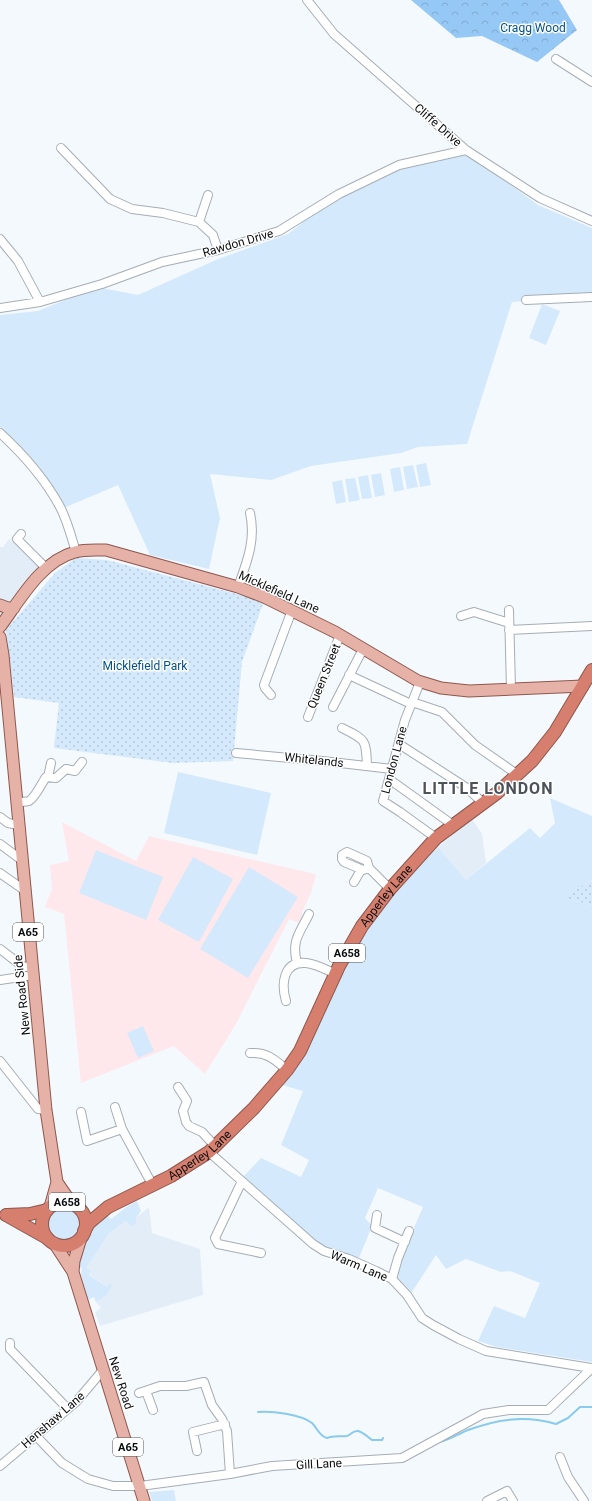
<svg xmlns="http://www.w3.org/2000/svg" width="592" height="1501" font-family="Roboto,sans-serif">
<style>
.built{fill:#e2edf8}
.education{fill:#fee8eb}
.grass{fill:#d5e9fc}
.forest{fill:url(#forest-crowns)}
.park{fill:url(#park-dots)}
.lines{fill:none;stroke-linecap:round;stroke-linejoin:round}
.stream{stroke:#89caed;stroke-width:2}
.minor-casing{stroke:#a5adb5;stroke-width:10}
.major-casing{stroke:#8e574c;stroke-width:13}
.highway-casing{stroke:#8e574c;stroke-width:14}
.minor{stroke:#fff;stroke-width:8}
.major{stroke:#e6b2a8;stroke-width:11}
.highway{stroke:#d67f6e;stroke-width:12}
.labels{text-anchor:middle;stroke-width:3;stroke-linejoin:round;paint-order:stroke}
.shield{fill:#fff;stroke:#535556;stroke-width:1}
.shield-label{font-size:11px;font-weight:bold;fill:#090c0e}
.park-label{font-size:12px;fill:#005288;stroke:#fff}
.street-label{font-size:12px;fill:#090c0e;stroke:#fff}
.district-label{font-size:16px;font-weight:bold;letter-spacing:1px;fill:#4b5259;stroke:#fff}
</style>
<defs>
<pattern id="forest-crowns" width="20" height="18" patternUnits="userSpaceOnUse"><rect width="20" height="18" fill="#96c8f5"/><path d="M2 6a3 3 0 1 1 6 0M12 15a3 3 0 1 1 6 0" fill="none" stroke="#80abd1"/></pattern>
<pattern id="park-dots" width="8" height="8" patternUnits="userSpaceOnUse"><rect width="8" height="8" fill="#d5e9fc"/><path d="M2 2h.1M6 6h.1" fill="none" stroke="#b6c7d7" stroke-width="1.8" stroke-linecap="round"/></pattern>
</defs>
<rect width="100%" height="100%" fill="#f4f9fe"/>
<path class="built" d="M9 539 40 565 28 581 0 642V547H3Z
M472 819 482 834 486 863 466 880 438 847Z
M149 1207 152 1233 200 1249 203 1295 100 1326 95 1312 101 1308 96 1302 107 1295 110 1284 107 1287 89 1274 85 1268 109 1233 126 1221 131 1227 136 1224V1218Z"/>
<path class="education" d="M62 822 136 861 149 836 311 873 316 875 311 893 302 912V924L289 919 236 1024 205 1074 174 1046 81 1083 64 914 45 907 52 889 50 865 69 861Z"/>
<path class="grass" d="M467 153 538 205 592 228V295L512 302 467 444 418 447 401 453 311 466 271 480 210 474 220 518 209 569 150 555 118 485 66 507 46 477 24 450 0 427V315L38 311 97 287 138 295 218 259 288 234 334 198 400 168Z
M542 304 560 311 546 345 529 338Z
M426 463 431 485 420 487 416 465Z
M413 465 418 487 407 489 403 467Z
M400 467 404 490 394 492 390 469Z
M381 473 385 495 375 497 371 475Z
M368 475 372 498 362 499 358 477Z
M355 478 360 500 349 502 345 479Z
M342 480 346 502 336 504 332 482Z
M178 772 271 793 257 855 164 833Z
M550 798 592 816V880L564 898 592 905V1362L497 1347 478 1341 494 1306 525 1318 540 1283 510 1271 501 1272 466 1259 446 1269 436 1255 412 1292 398 1278 399 1262 423 1207 378 1188 365 1218 372 1226 359 1258 323 1248 243 1177 261 1158 301 1177 309 1160 281 1145 303 1091 282 1085 302 1059 322 1012 357 945 399 886 438 847 466 880 530 828 540 838 555 823Z
M96 850 163 877 146 920 79 893Z
M193 857 233 879 199 942 158 920Z
M249 867 298 897 248 978 200 949Z
M143 1026 154 1051 138 1058 127 1033Z
M137 1201 141 1211 136 1218V1224L131 1227 126 1221 109 1233 86 1268 90 1271 89 1275 107 1287 110 1283 112 1285 107 1295 96 1302 94 1297 88 1300 81 1275 82 1268H78C81 1243 88 1231 107 1215L111 1219 128 1206Z
M47 1224a17 17 0 1 1 34 0a17 17 0 1 1-34 0Z
M174 1490 176 1501H152L149 1492Z"/>
<path class="forest" d="M411 0H559L577 30 537 62 482 36 456 38Z"/>
<path class="park" d="M76 558 107 560 264 601 242 662 233 761 173 763 54 748 59 703 14 697 6 630 55 573Z
M592 880V905L563 898Z"/>
<g class="lines">
<path class="stream" d="M258 1412C272 1411 300 1414 312 1423 318 1429 319 1436 327 1438 334 1435 340 1437 347 1436 351 1435 353 1430 358 1431 363 1432 368 1437 372 1440H382L383 1438
M439 1442C450 1440 458 1434 468 1430 498 1419 525 1415 556 1424L568 1418 580 1407H592"/>
<g class="minor-casing">
<path id="minor" d="M307 0 334 34 466 150 540 198 592 221
M556 59 592 82
M61 148 110 199 132 209 163 213 199 222 213 235 218 250
M199 222 208 195
M0 239 18 261 40 302
M526 300 592 297
M0 308 40 302 102 284 162 262 218 250 279 231 339 194 399 165 466 150
M0 433C23 454 44 478 59 505 67 519 71 536 76 552
M21 534 17 539 46 568
M238 587C247 562 256 540 250 513
M509 610 511 689
M461 616 474 612 509 623
M509 630 592 626
M349 675 411 704
M420 682 405 720 383 801 400 812 436 838
M271 695 265 688 264 685 292 610
M412 702 442 712 475 745 518 775
M333 707 363 649
M308 717 340 635
M342 728C366 740 366 739 367 766
M399 744 467 788 483 803
M236 753 323 761 392 769
M48 777 51 763
M389 779 453 825
M16 802C20 802 26 802 29 801 35 798 42 783 46 777L56 778 66 769 75 771 82 762
M0 817 8 823 19 825
M0 844 23 861
M369 868 363 870 344 862 342 859V855L347 852 367 861 369 868 390 889
M0 873 24 890
M354 882 361 870
M0 949 22 966 32 968
M297 963C291 940 300 933 309 914
M0 980 34 975
M286 1001C281 984 283 961 306 963 317 964 326 970 336 974
M250 1053C268 1052 275 1060 287 1070
M0 1061 38 1109 46 1110
M178 1087 187 1101 183 1111 186 1122 189 1126 202 1132 215 1146
M115 1107 122 1129
M81 1112 87 1141 122 1129 153 1186
M209 1152 313 1244 324 1251 349 1259 376 1271 392 1279 407 1295 422 1318 433 1325 459 1339 486 1351 591 1368
M242 1181 215 1238 218 1244 261 1253
M377 1215 375 1228 405 1242
M392 1279 398 1258 409 1231
M10 1343V1349L68 1409
M146 1391 153 1410
M139 1393 160 1386H186L204 1382 212 1405 222 1419 227 1431 230 1474
M36 1436 62 1463 88 1479 113 1486H140L230 1474 272 1466 402 1458 483 1414 509 1410H548L592 1368
M197 1451 193 1432 225 1424
M560 1457 568 1477 584 1501
M0 1466 76 1402 103 1370
M487 1501 507 1491 513 1501"/>
</g>
<g class="major-casing">
<path id="major" d="M0 605 8 608H14
M0 627C20 600 41 561 75 552 85 549 96 550 106 550L238 587 264 597 335 632 418 681 441 688 469 691 583 686
M0 637 3 655 46 1110 57 1182 72 1204
M50 1207 57 1182
M54 1243 73 1272 144 1501
M73 1272 74 1261 81 1238"/>
</g>
<g class="highway-casing">
<g id="highway">
<circle cx="64" cy="1224" r="22"/>
<path d="M6 1215 47 1238"/>
<path d="M7 1215 30 1214 47 1210"/>
<path id="s1" d="M84 1231 89 1223 108 1207 171 1176 209 1152 254 1108 287 1070 300 1051 339 966 362 926 390 889 436 838 497 793 532 761 555 732 592 670"/>
</g>
</g>
<use href="#minor" class="minor"/>
<use href="#major" class="major"/>
<use href="#highway" class="highway"/>
</g>
<g class="labels">
<g class="shield">
<rect x="13" y="923" width="30" height="18" rx="3"/>
<rect x="329" y="944" width="36" height="18" rx="3"/>
<rect x="49" y="1193" width="36" height="18" rx="3"/>
<rect x="113" y="1438" width="30" height="18" rx="3"/>
</g>
<g class="shield-label">
<text x="28" y="936">A65</text>
<text x="347" y="957">A658</text>
<text x="67" y="1206">A658</text>
<text x="128" y="1451">A65</text>
</g>
<g class="park-label">
<text x="533" y="32">Cragg Wood</text>
<text x="145" y="670">Micklefield Park</text>
</g>
<g class="street-label">
<text transform="translate(438 125) rotate(41)" y="4">Cliffe Drive</text>
<text transform="translate(238 243) rotate(-16)" y="4">Rawdon Drive</text>
<text transform="translate(279 592) rotate(24)" y="4">Micklefield Lane</text>
<text transform="translate(324 676) rotate(-68)" y="4">Queen Street</text>
<text transform="translate(314 760) rotate(6)" y="4">Whitelands</text>
<text transform="translate(394 760) rotate(-75)" y="4">London Lane</text>
<text dy="4" stroke="none"><textPath href="#s1" startOffset="464">Apperley Lane</textPath></text>
<text transform="translate(22 995) rotate(-96)" y="4">New Road Side</text>
<text dy="4" stroke="none"><textPath href="#s1" startOffset="140">Apperley Lane</textPath></text>
<text transform="translate(359 1266) rotate(23)" y="4">Warm Lane</text>
<text transform="translate(121 1383) rotate(72)" y="4">New Road</text>
<text transform="translate(53 1420) rotate(-41)" y="4">Henshaw Lane</text>
<text transform="translate(319 1464) rotate(-3)" y="4">Gill Lane</text>
</g>
<g class="district-label">
<text x="488" y="794">LITTLE LONDON</text>
</g>
</g>
</svg>
